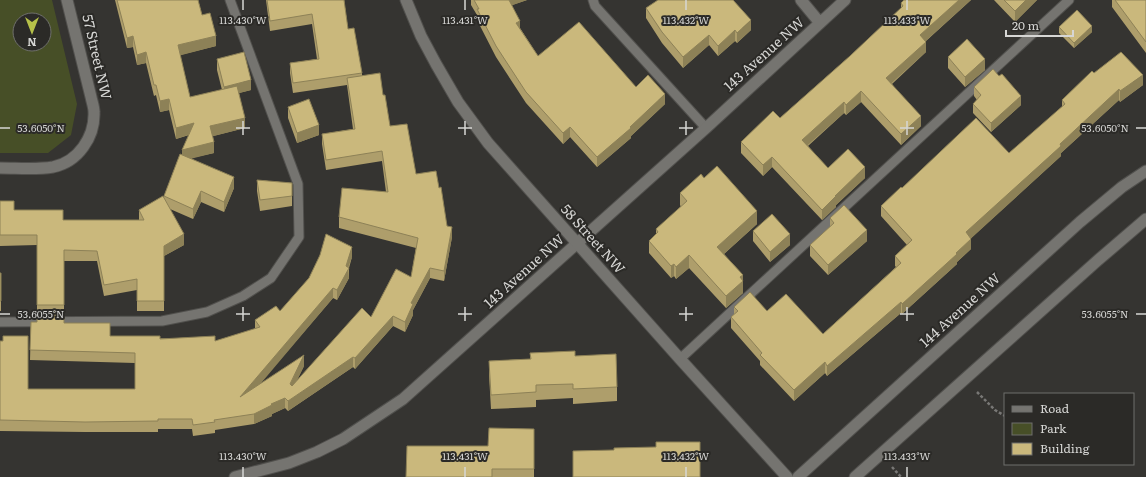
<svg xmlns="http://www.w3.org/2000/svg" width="1146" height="477" font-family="Literata,serif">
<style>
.green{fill:#474f27;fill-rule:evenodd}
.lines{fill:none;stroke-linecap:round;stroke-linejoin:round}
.service-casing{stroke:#51504d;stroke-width:11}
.minor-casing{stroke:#51504d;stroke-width:13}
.tertiary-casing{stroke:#51504d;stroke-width:13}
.path{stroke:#787775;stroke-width:2.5;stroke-dasharray:3 2;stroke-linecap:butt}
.service{stroke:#757470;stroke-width:9}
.minor{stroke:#757470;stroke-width:11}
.tertiary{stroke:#757470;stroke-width:11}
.wall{fill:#ae9e6b}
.shaded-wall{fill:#8d8157}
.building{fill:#cab87c;stroke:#8d8157}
.ticks{fill:none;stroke:#d6d6d4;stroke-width:1.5}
.labels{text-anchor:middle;stroke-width:4;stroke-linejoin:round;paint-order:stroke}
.street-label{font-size:14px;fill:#d6d6d4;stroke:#2b2a27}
.ticks-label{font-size:10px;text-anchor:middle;fill:#d6d6d4;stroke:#2b2a27;stroke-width:4;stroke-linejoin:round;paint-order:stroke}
</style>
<rect width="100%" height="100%" fill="#353431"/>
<path class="green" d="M0 0H52L77 104 71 135 48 153H0ZM20 20H44V44H20Z"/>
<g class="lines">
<g class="service-casing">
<path id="service" d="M593 0 595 6 706 128
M0 322 162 321 207 312 243 296 271 278 299 237 298 184 230 0
M680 359 1069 0"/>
</g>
<g class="minor-casing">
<path id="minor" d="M801 0 820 23
M0 168C17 168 36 170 53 167 78 162 95 137 94 112 94 107 92 102 91 97L67 0
M235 477 289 463 317 452 343 439 403 399 706 128 845 0"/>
</g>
<g class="tertiary-casing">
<path id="tertiary" d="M406 0 421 36 436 64 458 102 488 143 680 359 787 477
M798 477 1080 222 1122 187 1146 171
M855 477 1097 261 1146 219"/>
</g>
<path class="path" d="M977 392 995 410 1005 416
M892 467 901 477"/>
<use href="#service" class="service"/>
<use href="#minor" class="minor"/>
<use href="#tertiary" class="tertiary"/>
</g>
<path class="wall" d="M115 0H198L202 15 216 46 180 55 190 97 222 90 217 70V59L251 90 239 93 245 128 213 136 214 153 191 158 234 188 224 212 201 202 193 219 170 209 184 245 164 256V311H137V290L104 296 97 261H64V316H37V245L0 246V201L14 210 63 220H139V210L164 198V196L182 154 189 135 176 139 169 110 160 112 156 95 154 96 146 63 137 65 133 47 127 48Z
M266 0H344L348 29 362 73V76L383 95 390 126 416 174 439 188 447 226 452 237 444 281 430 278 413 310V315L405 332 393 326 355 369 353 367 288 411 285 408 272 414V416L254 424 215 430V433L193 436 192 429H158V432H85L0 431V341L28 389H135V363L30 360 31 322 64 323 110 336 215 341 255 329V320L280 311 352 257 349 268V278L337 300 333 298 259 384 304 366 296 382 371 317 411 277 416 248 339 228V217L386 192 382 161 326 170 322 144V134L353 129 347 85 293 93 290 73V63L317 59 312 24 270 31Z
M471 0H527L512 5 520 28 538 56 636 87 665 104 631 136V138L597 167 570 137 563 144 526 103 496 57 477 20V15L471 5Z
M971 0 926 41V52L892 84 921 126 901 145 861 102 846 115 844 113 808 146 828 168 865 178 836 205V207L822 220 772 167 763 176 741 153V142L780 118 850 56 901 9V3Z
M994 0H1037L1015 22Z
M1112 0H1146V53L1112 7Z
M646 8 751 30 737 43 735 41 718 56 709 45 683 68 662 43 646 18Z
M1059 27 1092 32 1074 48 1059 33Z
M948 57 985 70 965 87 948 68Z
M1094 73 1143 85 1120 102 1119 100 1061 153V156L971 238V249L957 262V264L902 314 901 313 827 376 825 373 794 401 760 365V361L731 328V317L734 315V307L767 311 823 334 896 267 895 266V256L907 245 881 216V206L902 188 1009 153 1062 107V100Z
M999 76 1021 105 991 132 973 113V104L977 100 974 96V87Z
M288 107 319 135 297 143 288 118Z
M704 178 757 224 724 254 743 275V293L726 308 689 268 676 279 674 276 671 278 649 253V241L656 235V229L681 207 680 205V193Z
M257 180 292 183V206L260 211 257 191Z
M830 218 867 241 828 275 810 256V245L830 227Z
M753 231 790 245 770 262 753 241Z
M0 273H1V311H0Z
M530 353 575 356 617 387V401L573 404V398L536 400V407L491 409 489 375V361L530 359Z
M534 429V477H406L488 446Z"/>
<path class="shaded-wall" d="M507 0H527L507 7Z
M959 0H971L920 46V35Z
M1026 0H1037L1015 22V11Z
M751 20V30L737 43V33Z
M520 21V31L516 23Z
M1092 26V32L1074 48V43Z
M735 30V41L718 56V46Z
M709 35V45L683 68V57Z
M133 36V47L127 48V38Z
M216 36V46L178 56V45Z
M926 42V52L886 88V78Z
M146 52V63L137 65V55Z
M985 59V70L965 87V77Z
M1143 75V85L1120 102V91Z
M251 80V90L224 97V87Z
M1119 89V100L1061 153V156L966 243V232Z
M861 91V102L846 115V105Z
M665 94V104L631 136V138L597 167V157Z
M1021 96V105L991 132V123Z
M169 99V110L160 112V101Z
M844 102V113L802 150V140Z
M921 116V126L901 145V134Z
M245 118V128L210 137V126Z
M194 123V133L176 139V128Z
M319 125V135L297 143V133Z
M570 127V137L563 144V133Z
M214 142V153L182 161V150Z
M772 157V167L763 176V165Z
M865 167V178L836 205V207L822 220V210L835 196Z
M234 177V188L224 212V202Z
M201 191V202L193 219V209Z
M757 211V224L717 260V247Z
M452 227V237L444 281V271Z
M867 230V241L828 275V265Z
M184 234V245L164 256V246Z
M790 234V245L770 262V252Z
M971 239V249L957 262V264L902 314V304L956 253Z
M352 247V257L348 268 349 278 337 300V290L346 266Z
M689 255V268L676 279V267Z
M674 264V276L671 278V266Z
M430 268V278L413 310V315L405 332V322L411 303Z
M743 275V293L726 308V296L740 277Z
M333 288V298L240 408V397Z
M901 302V313L827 376V366Z
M393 316V326L355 369V358Z
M304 355V366L290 395V384Z
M353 357V367L288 411V401Z
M825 362V373L794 401V390Z
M285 398V408L272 414V416L254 424V414L271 404Z"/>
<path class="building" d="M117 0H198L202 15 210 13 216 36 178 45 190 97 237 86 245 118 210 126 214 142 182 150 194 123 176 128 169 99 160 101 156 85H154L146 52 137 55 133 36 127 38Z
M267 0H344L348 29 354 28 362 73 293 83 290 63 319 59 312 14 270 21Z
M474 0H509L520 21 516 23 538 56 579 22 636 87 648 75 665 94 630 127 631 128 597 157 570 127 563 133 526 92 496 46 477 9H479Z
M658 0H733L751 20 737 33 735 30 718 46 709 35 683 57 662 32 646 8Z
M904 0H959L920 35 926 42 886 78 921 116 901 134 861 91 846 105 844 102 802 140 828 168 848 149 865 167 835 196H836L822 210 772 157 763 165 741 142 773 111 780 118 850 56 903 6 901 3Z
M1004 0H1026L1015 11Z
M1115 0H1146V42Z
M1077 10 1092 26 1074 43 1059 27Z
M967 39 985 59 965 77 948 57Z
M244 52 251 80 224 87 217 59Z
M1121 52 1143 75 1120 91 1119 89 1060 144 1061 146 966 232 971 239 956 253 957 254 902 304 901 302 827 366 825 362 794 390 760 355 762 353 731 317 738 311 734 307 750 292 767 311 786 294 823 334 901 263 895 256 912 240 881 206 901 187 902 188 976 118 1009 153 1065 104 1062 100 1092 71 1094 73Z
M993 69 999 76 1002 74 1021 96 991 123 973 104 981 95 974 87Z
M380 73 383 95H385L390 126 407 124 416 174 436 171 439 188 441 187 447 226 452 227 444 271 430 268 411 303 413 304 405 322 393 316 355 358 353 357 288 401 285 398 271 404 272 405 254 414 214 420 215 422 193 425 192 419H158V421L85 422 0 420V341H3V336H28V389H135V353L30 350 31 322H37V317H64V323H110V336H160V339L215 336V341L260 327 255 320 276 306 280 311 309 278 320 255 326 234 352 247 346 266 349 268 337 290 333 288 240 397 304 355 290 384 292 386 362 308 371 317 396 269 411 277 418 238 339 217 342 188 388 192 382 151 326 160 322 134 355 129 347 78Z
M309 99 319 125 297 133 288 107Z
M180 154 234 177 224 202 201 191 193 209 164 196Z
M717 166 757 211 717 247 743 275 740 277 743 281 726 296 689 255 676 267 674 264 671 266 649 241 658 232 656 229 687 201 680 193 701 174 704 178Z
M257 180 292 183V196L260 200Z
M163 196 184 234 164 246V301H137V279L104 285 97 251 64 250V305H37V235H0V201H14V210H63V220H144L139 210Z
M844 205 867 230 828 265 810 245 834 223 830 218Z
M772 214 790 234 770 252 753 231Z
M0 273H1V301H0Z
M575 351V356L616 354 617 387 573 389V384L536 385V392L491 395 489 361 531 359 530 353Z
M489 428 534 429V469H492V477H406L407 446H488Z
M656 442H700V477H573V451L614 450V448L656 447Z"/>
<path class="ticks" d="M243 0V10M465 0V10M686 0V10M907 0V10M243 121V135M465 121V135M686 121V135M907 121V135M0 128H10M236 128H250M458 128H472M679 128H693M900 128H914M1136 128H1146M243 307V321M465 307V321M686 307V321M907 307V321M0 314H10M236 314H250M458 314H472M679 314H693M900 314H914M1136 314H1146M243 467V477M465 467V477M686 467V477M907 467V477"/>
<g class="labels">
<g class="street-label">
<text transform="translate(764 54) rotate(-42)" y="5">143 Avenue NW</text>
<text transform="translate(97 57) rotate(77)" y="5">57 Street NW</text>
<text transform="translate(593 239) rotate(48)" y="5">58 Street NW</text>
<text transform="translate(524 271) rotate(-42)" y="5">143 Avenue NW</text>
<text transform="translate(960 310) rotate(-42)" y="5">144 Avenue NW</text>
</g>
</g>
<g class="ticks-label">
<text x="243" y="24">113.430°W</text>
<text x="465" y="24">113.431°W</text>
<text x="686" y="24">113.432°W</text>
<text x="907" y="24">113.433°W</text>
<text x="1105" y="132">53.6050°N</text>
<text x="41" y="132">53.6050°N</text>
<text x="1105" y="318">53.6055°N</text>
<text x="41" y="318">53.6055°N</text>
<text x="243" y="460">113.430°W</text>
<text x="465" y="460">113.431°W</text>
<text x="686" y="460">113.432°W</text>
<text x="907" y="460">113.433°W</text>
</g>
<rect x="1004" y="393" width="130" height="72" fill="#2b2a27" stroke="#6f6f6c"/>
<rect x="1012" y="406" width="20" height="6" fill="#757470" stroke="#6f6f6c"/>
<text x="1040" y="413" font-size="12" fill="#d6d6d4">Road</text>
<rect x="1012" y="423" width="20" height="12" fill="#474f27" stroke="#6f6f6c"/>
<text x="1040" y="433" font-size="12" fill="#d6d6d4">Park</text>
<rect x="1012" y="443" width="20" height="12" fill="#cab87c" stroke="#6f6f6c"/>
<text x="1040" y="453" font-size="12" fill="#d6d6d4">Building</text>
<g transform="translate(32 32) rotate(180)"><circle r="19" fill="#2b2a27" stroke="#6f6f6c"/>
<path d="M0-3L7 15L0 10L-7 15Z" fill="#b6c149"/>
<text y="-6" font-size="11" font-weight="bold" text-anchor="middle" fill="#d6d6d4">N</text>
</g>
<path d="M1006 30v6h67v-6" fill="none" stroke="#d6d6d4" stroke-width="2"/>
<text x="1012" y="30" font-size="12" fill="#d6d6d4" stroke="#2b2a27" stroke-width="3" paint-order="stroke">20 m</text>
</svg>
